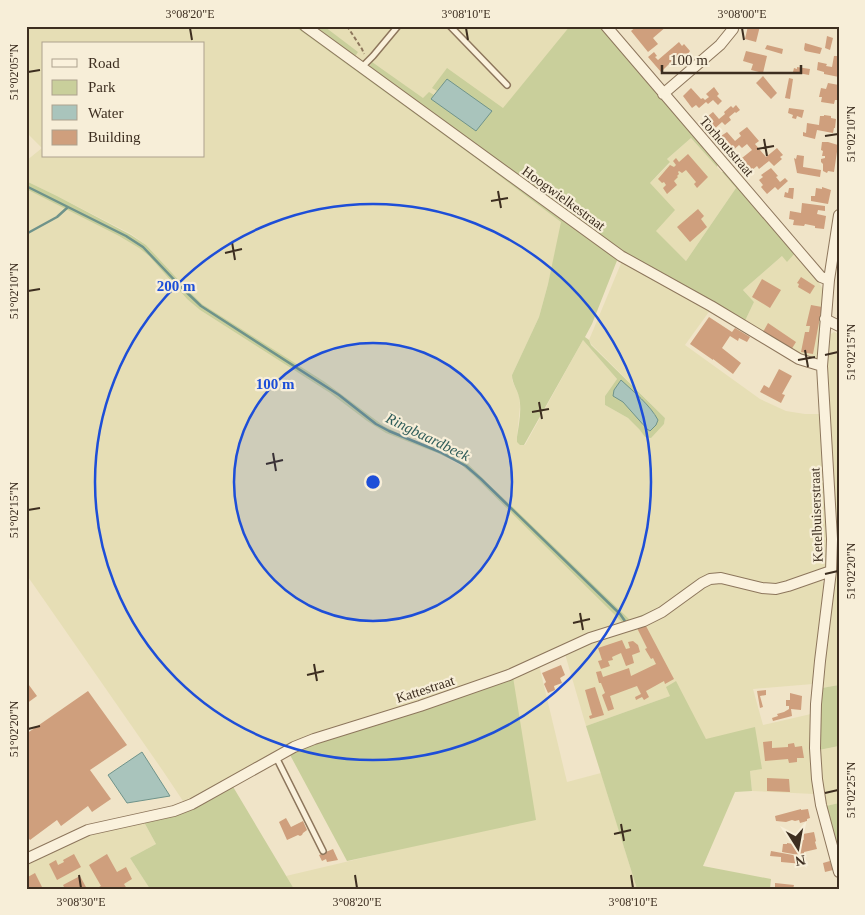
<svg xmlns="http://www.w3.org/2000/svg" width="865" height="915" font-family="Georgia,serif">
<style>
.farmland{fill:#e6deb5;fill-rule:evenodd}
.green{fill:#c9cf9b;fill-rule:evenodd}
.water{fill:#a9c4bc;stroke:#6f938a}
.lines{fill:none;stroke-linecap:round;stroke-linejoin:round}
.stream{stroke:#6f938a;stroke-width:2.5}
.building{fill:#cf9f7d}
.service-casing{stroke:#8d765c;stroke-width:8}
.minor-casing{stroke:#8d765c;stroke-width:12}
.path{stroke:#8d765c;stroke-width:2;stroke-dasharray:4 2.5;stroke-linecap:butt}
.service{stroke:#faf1dc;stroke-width:5}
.minor{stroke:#faf1dc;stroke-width:10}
.ticks{fill:none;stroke:#3d2e20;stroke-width:2}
.ring{fill:none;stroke:#1d4ed8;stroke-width:2.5}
.labels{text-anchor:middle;stroke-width:4.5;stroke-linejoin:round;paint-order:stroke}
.street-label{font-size:14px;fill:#3d2e20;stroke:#f7eed8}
.water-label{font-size:15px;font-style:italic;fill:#2f5d5a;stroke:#f7eed8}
.centre{fill:#1d4ed8;stroke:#f7eed8;stroke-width:2.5}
.ring-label{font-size:15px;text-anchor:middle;font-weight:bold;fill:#1d4ed8;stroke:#f7eed8;stroke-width:4.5;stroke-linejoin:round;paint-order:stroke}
.neatline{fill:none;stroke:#3d2e20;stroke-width:2}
.ticks-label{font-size:12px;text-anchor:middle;fill:#3d2e20}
</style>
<rect width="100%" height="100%" fill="#f0e4c8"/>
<path class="farmland" d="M26 26H294L485 165 562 222 548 284 539 317 512 375V380L519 396 520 406 517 437 520 445H525L583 340 617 379 605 396V405L628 418 639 429 645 437 664 424 665 418 591 344 589 340 622 261 711 309 685 345 760 399 786 411 805 414H820L828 558 826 567 800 579 779 585H761L722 575 689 585 660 607 630 620 521 516 487 482 444 451 415 441 384 426 325 382 202 304 186 288 146 245 131 234 57 196 26 181V161L42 148 27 133 26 134ZM44 44H204V156H44Z
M310 26H577L478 148Z
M691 138 736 188 686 261 655 231 650 183 670 163 667 159Z
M26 189 119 236 139 248 149 256 187 299 200 310 330 393 367 421 459 464 473 475 623 623 477 683 309 737 185 804 163 771 26 574Z
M795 253 818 281 824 291 819 359 808 357 792 352 744 323 754 302 743 290 782 256Z
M834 332 839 334V685L822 688 835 578 836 537 826 369 828 336Z
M821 579 825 585 813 684 753 689 763 725 811 714V763L814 794 752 791 750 771 761 769 706 739 670 696 586 726 565 654 712 581 746 588Z
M539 665 567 782 601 773 637 889H294L286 876 396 850 513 677Z
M839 746V803L826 806 819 750Z
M144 822 156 844 130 858 150 889H26V866L63 845 94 833Z"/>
<path class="green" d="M294 26H302L618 258 592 324 585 337 589 340 591 345 665 418 664 424 651 438 645 437 639 429 628 418 605 405V396L617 379 583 340 524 445H520L517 442V437C519 424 522 410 519 397 517 389 512 383 512 375L539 317 548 284 561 222 485 165ZM621 381 650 408 655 415 643 426 641 421 623 402Z
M310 26H326L325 27 358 52 354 58Z
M570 26H602L718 164 717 167 691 138 667 159 670 162 650 183 675 210 656 231 686 261 736 188 722 172 725 171 795 253 787 262 782 256 743 290 754 302 744 323 631 259 368 69 372 62 423 98 429 92 434 95 432 99 447 79 437 91 432 88 447 68 503 108Z
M26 181 57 196 131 235 146 245 186 288 202 304 325 382 384 426 415 441 444 451 468 464 630 620 660 607 689 585 701 579 661 610 623 623 473 475 460 464 437 453 386 433 367 421 330 393 200 310 187 299 149 256 139 248 119 236 26 189Z
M513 677 536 820 347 861 289 753 299 749Z
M676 681 706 739 755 727 762 769 750 771 752 791 735 792 703 866 771 879 770 889H637L586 726 670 696 666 687Z
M839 685V746L819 750 822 688Z
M232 785 294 889H150L130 858 156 844 144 822Z
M839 803V853L826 806Z"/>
<path class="water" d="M447 79 492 111 476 131 431 99Z
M621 380C634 392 650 405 658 420L656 425 650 431 647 429 623 402 613 396 614 390Z
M142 752 170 796 127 803 108 775Z"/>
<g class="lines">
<path class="stream" d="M26 186 126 236 143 247 182 288 201 306 339 395 376 424 389 431 440 452 466 466 481 479 620 614 627 624
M26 234 57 217 68 207"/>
</g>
<path class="building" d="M637 26H643L645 28 646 26H667L653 38 658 44 648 52 631 31Z
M748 26H760L756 42 745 39Z
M827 36 833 38 830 50 825 48Z
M679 42 682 46 684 44 690 51 687 55 685 53 676 61 674 59 661 72 648 57 654 52 657 56 655 57 658 60Z
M805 43 822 48 820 54 805 51 804 49Z
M767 45 783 49 782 54 765 49Z
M746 51 767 56 763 73 751 70 753 64 743 61Z
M834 56H839V77L824 74V72L817 70 818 62 827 64 826 66 832 67Z
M797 67 810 69 809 75 793 72 794 68 797 69Z
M763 76 777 93 771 99 756 83Z
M789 78 793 79 790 99 785 98Z
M828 83 839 85 837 100H835L834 104 821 102 822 97H819L821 88 826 89Z
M714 87 719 94 717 96 722 101 718 105 713 100 708 104 706 102 699 108 696 105 692 108 683 96 691 88 701 99 703 98 705 100 709 97 706 94Z
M736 105 740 110 736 113 735 112 729 117 731 120 725 125 722 122 712 131 703 120 713 112 719 119 725 114 724 112 731 106 733 108Z
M789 108 804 110 802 118 797 116 796 119 792 118 793 115 788 113Z
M824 115 831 116V118L836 119 835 128H834L833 133 817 130 815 139 803 136V132L806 133 807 123 819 125 820 116H824Z
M747 127 759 141 755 144 766 157 777 148 783 155 780 157 782 159 774 166 769 161 759 169 757 166 751 171 748 168 746 169 739 162 743 159 742 158 752 150 747 144 742 148 739 145 731 152 722 142 725 140 721 136 727 132 735 141 741 136 739 133Z
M822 142H828L838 145 834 172 828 171 827 173 823 171V164L821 162V159L825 158V156H822L823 151 821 150Z
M688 154 708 177 697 188 694 184 696 182 686 170 682 173 679 171 678 172 679 174 677 176 678 177 674 181 677 185 667 194 663 188 666 185 664 182 662 183 658 179 670 165 674 167 676 165 673 161 676 158 679 162Z
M797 155 804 156 803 167 821 170 820 177 797 173 794 158 796 159Z
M771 168 778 176 776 177 780 182 785 178 788 181 778 190 775 187 767 194 761 187 763 185 759 180 763 177 761 175Z
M822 187 831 190 828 204 811 201V196H815L816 188 822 189Z
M789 188H794L793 199 784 197 785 192 788 193Z
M802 203 825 206V211L818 210 817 214 826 216 824 229 815 228V226L805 224 804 226 793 225 794 220 789 219 790 211 801 213Z
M698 209 704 216 701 219 707 227 690 242 677 227Z
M801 277 815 286 810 294 798 287 799 284 797 283Z
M762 279 781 290 770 308 752 297Z
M811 305 822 307 813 354 801 352 805 332H809L810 326H806Z
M709 317 732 332 735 328 750 337 747 342 739 338 738 341 730 336 722 348 741 363 733 374 713 359V360L690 344Z
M768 323 796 342 791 350 763 332Z
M779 369 792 376 782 394 785 395 781 403 760 392 764 385 769 388Z
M646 626 674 679 665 684 664 681 646 691 649 697 644 700 642 697 636 700 635 697 641 694 637 686 610 696 614 709 608 711 602 695 605 693 601 683H599L596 672 601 671 603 677 629 668 631 676 656 664 653 658 651 659 645 649 647 648 637 628Z
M622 640 626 649 630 648 628 642 633 641 638 645 640 652 632 655 634 663 626 666 621 653 612 657 613 660 608 661 610 666 601 669 598 661 602 660 598 648Z
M561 665 565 675 560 678 562 683 554 686 555 690 548 693 544 684 546 682 542 673Z
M26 681 37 696 26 704Z
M595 687 604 715 590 719 589 716 592 715 585 690Z
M766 690V695L760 696 763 707 760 708 757 691Z
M88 691 127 745 90 770 111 799 92 812 88 806 61 826 57 820 30 840 26 835V734Z
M790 693 802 696 801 710 791 709 792 716 773 721 772 718 778 716 777 714 784 712 789 709V706H786V700H790Z
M772 741V748L788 747V744L794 743 795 747 802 746 804 758H797V762L789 763 788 759 765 761 763 742Z
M767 778 789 779 790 792 767 791Z
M801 809V810L808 809 810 818 807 819V821L800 823 799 820 795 821 792 820 786 822 776 821 775 816Z
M286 818 291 827 303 821 307 830 303 833 302 835 300 836 298 835 287 840 279 822Z
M814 832 816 841 815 842 817 849 804 852V856L782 852 783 844H787V843L794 844 795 836 801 837V839L804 840 803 834Z
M333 849 338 860 327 862 326 859 322 861 319 855Z
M771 851 804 857 803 864 781 862V857L770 856Z
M74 854 81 867 57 880 49 864 56 860 58 865 64 862 63 860Z
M107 854 117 872 126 867 132 879 124 884 127 889H95L101 886 89 865Z
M830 861 833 870 825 872 823 863Z
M35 873 43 889H28L26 886V878Z
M80 876 87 889H65L63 885Z
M775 883 794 885 793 889H776V887H775Z"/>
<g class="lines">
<g class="service-casing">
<path id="service" d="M450 26 507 85
M362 67 373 56 398 26
M276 757 323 851"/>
</g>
<g class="minor-casing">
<path id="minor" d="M305 26 621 256 711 306 799 359 822 366
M606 26 821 277 829 280
M663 94 720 45 733 29V26
M839 215 829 280 822 366 832 539 831 571 820 661 816 704 815 748 817 779 821 805 839 872
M825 319 839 326
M26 859 88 830 174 811 192 804 294 747 314 739 420 706 509 675 590 638 644 621 662 612 702 583 710 579 721 578 762 588 776 589 788 586 831 571"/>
</g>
<path class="path" d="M347 26 362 49 364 54"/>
<use href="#service" class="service"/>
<use href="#minor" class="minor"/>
</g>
<path class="ticks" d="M190 28 192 40M466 28 468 40M742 28 744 40M28 72 40 70M825 136 838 134M764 139 767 156M757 149 774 146M498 191 501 208M491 201 508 198M232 242 235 260M225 253 242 249M28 291 40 289M805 350 808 367M825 355 838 352M798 360 815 357M539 402 542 419M532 412 549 409M273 453 276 471M266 464 283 460M28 510 40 508M825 574 838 571M580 613 583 630M573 623 590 619M314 664 317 681M307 675 324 671M28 729 40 726M825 793 838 790M621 824 624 841M614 834 631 830M79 875 81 888M355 875 357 888M631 875 633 888"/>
<circle cx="373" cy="482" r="139" fill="#1d4ed8" fill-opacity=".12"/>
<g class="ring">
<circle cx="373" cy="482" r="139"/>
<circle cx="373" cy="482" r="278"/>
</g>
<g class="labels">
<g class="street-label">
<text transform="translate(727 146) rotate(49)" y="5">Torhoutstraat</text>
<text transform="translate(564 198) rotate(36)" y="5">Hoogwielkestraat</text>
<text transform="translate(816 515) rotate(-92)" y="5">Ketelbuiserstraat</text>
<text transform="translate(425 689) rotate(-18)" y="5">Kattestraat</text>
</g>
<g class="water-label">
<text transform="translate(428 437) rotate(26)" y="5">Ringbaardbeek</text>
</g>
</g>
<circle cx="373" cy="482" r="8" class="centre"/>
<g class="ring-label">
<text x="176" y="291">200 m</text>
<text x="275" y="389">100 m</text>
</g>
<rect width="865" height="915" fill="none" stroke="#f7eed8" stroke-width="55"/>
<rect x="42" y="42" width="162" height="115" fill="#f7eed8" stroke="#ada18e"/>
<rect x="52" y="59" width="25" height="8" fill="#faf1dc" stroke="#ada18e"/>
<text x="88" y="68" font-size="15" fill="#3d2e20">Road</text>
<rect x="52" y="80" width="25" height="15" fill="#c9cf9b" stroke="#ada18e"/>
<text x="88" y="92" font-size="15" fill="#3d2e20">Park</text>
<rect x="52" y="105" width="25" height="15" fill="#a9c4bc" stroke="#ada18e"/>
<text x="88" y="118" font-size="15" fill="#3d2e20">Water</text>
<rect x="52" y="130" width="25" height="15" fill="#cf9f7d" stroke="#ada18e"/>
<text x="88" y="142" font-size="15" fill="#3d2e20">Building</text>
<g transform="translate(798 848) rotate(169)" stroke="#f7eed8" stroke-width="4" paint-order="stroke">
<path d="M0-4L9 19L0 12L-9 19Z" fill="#3d2e20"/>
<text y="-8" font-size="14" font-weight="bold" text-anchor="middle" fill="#3d2e20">N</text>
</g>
<path d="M662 65v8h139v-8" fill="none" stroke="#3d2e20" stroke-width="2.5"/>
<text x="670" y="65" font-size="15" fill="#3d2e20" stroke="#f7eed8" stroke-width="4" paint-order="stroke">100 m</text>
<rect x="28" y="28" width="810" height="860" class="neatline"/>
<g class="ticks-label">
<text x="190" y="18">3°08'20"E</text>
<text x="466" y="18">3°08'10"E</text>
<text x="742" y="18">3°08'00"E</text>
<text transform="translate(14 72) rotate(-90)" y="4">51°02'05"N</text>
<text transform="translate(851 134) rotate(-90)" y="4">51°02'10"N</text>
<text transform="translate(14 291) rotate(-90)" y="4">51°02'10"N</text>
<text transform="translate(851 352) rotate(-90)" y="4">51°02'15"N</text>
<text transform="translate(14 510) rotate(-90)" y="4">51°02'15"N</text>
<text transform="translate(851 571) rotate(-90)" y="4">51°02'20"N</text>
<text transform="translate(14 729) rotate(-90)" y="4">51°02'20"N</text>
<text transform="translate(851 790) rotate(-90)" y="4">51°02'25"N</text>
<text x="81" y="906">3°08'30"E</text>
<text x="357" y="906">3°08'20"E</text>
<text x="633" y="906">3°08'10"E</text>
</g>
</svg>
